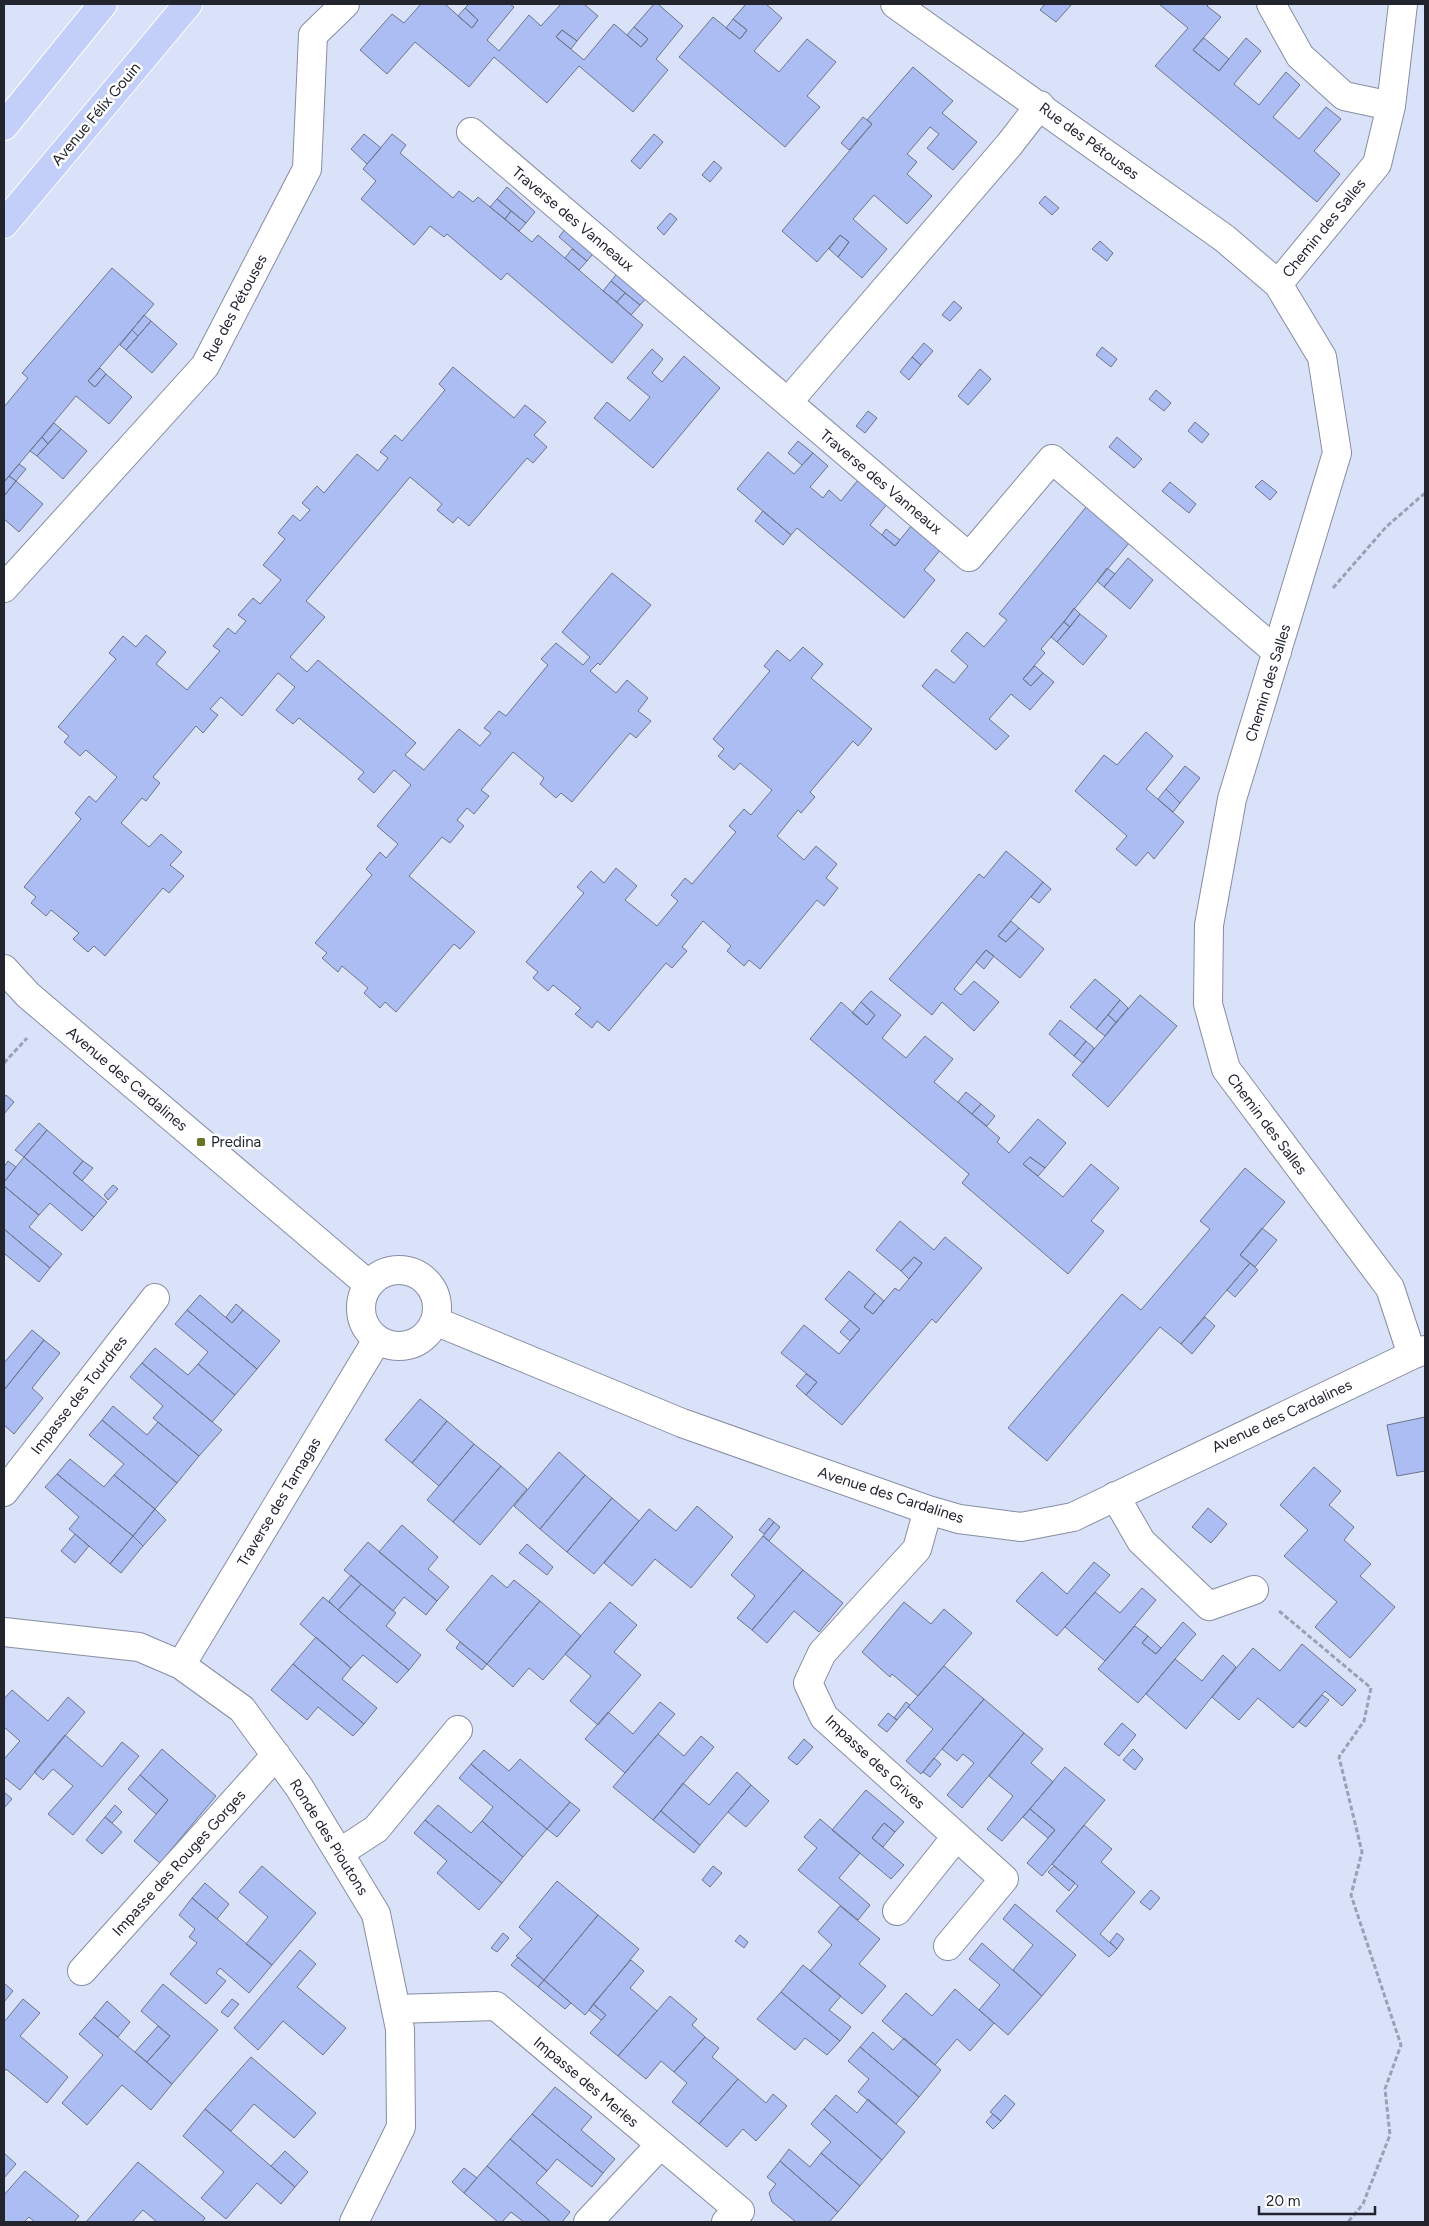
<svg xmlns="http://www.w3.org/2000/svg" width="1429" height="2226" font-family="Figtree,sans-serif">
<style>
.building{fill:#acbdf3;stroke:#6e758b}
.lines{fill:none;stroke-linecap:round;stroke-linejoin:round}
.minor-casing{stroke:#868da3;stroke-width:30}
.major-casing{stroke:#fff;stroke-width:30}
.path{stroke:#9ba1b4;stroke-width:3;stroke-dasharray:5 2.5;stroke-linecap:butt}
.minor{stroke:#fff;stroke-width:28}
.major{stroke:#c3cff8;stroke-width:28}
.poi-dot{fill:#657725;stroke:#fff;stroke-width:2}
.labels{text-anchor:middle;stroke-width:5;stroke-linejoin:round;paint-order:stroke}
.street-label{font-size:15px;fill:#22252e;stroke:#fff}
.poi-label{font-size:15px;fill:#22252e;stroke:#fff;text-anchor:start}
</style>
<rect width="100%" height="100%" fill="#dae2fa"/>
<path class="building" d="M421 4H447L446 5 472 28 478 20 465 8 469 4H510L514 7 487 40 499 51 529 15 541 26 561 4H584L598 16 591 24 577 41 562 30 556 37 584 60 614 24 641 47 648 39 634 27 654 4H658L683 26 656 59 668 70 633 112 579 66 547 103 494 57 469 87 415 42 387 74 360 50 392 14 404 23Z
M746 4H766L782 18 754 51 779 72 807 39 836 62 807 96 820 107 785 147 679 57 713 17 740 39 747 30 733 19Z
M1045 4H1072L1056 22 1040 10Z
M1159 4H1209L1207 6 1221 17 1193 50 1219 71 1246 38 1261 51 1234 84 1259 105 1286 72 1300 85 1273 117 1299 139 1326 107 1341 119 1314 151 1340 174 1317 202 1155 66 1188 28Z
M465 8 478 20 472 28 458 16Z
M733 19 747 30 740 39 726 28Z
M634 27 648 39 641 47 627 35Z
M562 30 577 41 571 49 556 37Z
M1204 38 1229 59 1219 71 1193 50Z
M913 67 953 101 942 113 977 142 953 170 927 148 939 134 930 127 907 154 917 162 907 174 932 196 907 224 874 195 853 219 887 249 862 278 838 257 849 242 840 235 817 262 782 231 872 124 867 120Z
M863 117 872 124 849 150 841 143Z
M364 134 381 148 367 164 351 149Z
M392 134 406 145 400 153 453 198 459 191 473 202 478 197 532 242 538 235 643 325 612 363 507 273 501 280 447 234 444 237 430 226 414 245 361 199 376 181 363 169Z
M654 134 663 142 640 169 631 161Z
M714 161 722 168 710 182 702 175Z
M507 187 535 212 526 223 497 199Z
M1045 196 1059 208 1052 215 1039 203Z
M497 199 511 211 505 219 490 207Z
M511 211 526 223 519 231 505 219Z
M670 213 677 219 664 235 657 228Z
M568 225 597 249 587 261 559 237Z
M840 235 849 242 838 257 829 249Z
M1100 241 1113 253 1107 261 1092 249Z
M572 249 587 261 579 270 565 258Z
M112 268 154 304 88 381 95 387 106 374 132 397 109 424 76 396 4 482V407L28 378 22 373Z
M621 269 650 294 640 305 611 281Z
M611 281 625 293 617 302 603 291Z
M625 293 640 305 631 315 617 302Z
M954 301 962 308 950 321 942 315Z
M144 315 151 321 138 336 132 330Z
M151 321 177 344 152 373 126 350Z
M132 330 138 336 126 350 120 345Z
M924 343 933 351 921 365 912 357Z
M1102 347 1117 359 1111 367 1096 355Z
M652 349 663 359 652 373 662 382 684 356 720 388 653 468 594 418 607 402 630 421 650 397 627 378Z
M912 357 921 365 909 380 900 372Z
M453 367 514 418 525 405 546 422 534 435 547 447 533 463 527 458 469 526 458 517 453 523 437 510 442 504 410 477 306 601 325 617 290 657 307 672 318 660 416 743 405 755 424 770 459 729 480 746 491 733 484 728 499 711 506 716 548 665 541 659 556 643 583 665 590 657 562 632 612 573 651 605 600 665 598 663 590 671 616 693 627 680 648 698 638 711 651 721 636 738 630 733 572 802 561 793 556 798 540 784 544 778 513 752 481 790 489 796 474 814 467 808 457 820 464 826 450 843 442 837 409 876 475 932 460 949 454 944 396 1012 385 1002 380 1008 364 993 368 988 342 966 338 972 322 958 327 953 315 943 372 875 366 869 380 852 386 858 398 844 377 826 411 785 394 770 374 793 358 779 364 772 352 762 299 718 293 724 276 710 295 687 278 673 242 716 221 697 210 709 218 715 203 733 196 726 153 777 160 783 146 801 142 798 121 823 149 847 161 834 182 852 170 865 184 876 169 893 163 888 105 956 94 946 88 952 73 939 79 933 51 910 46 916 31 903 36 897 24 887 81 819 75 813 89 796 96 802 117 777 86 750 80 756 64 742 69 736 58 727 116 659 109 653 123 636 136 647 146 635 166 652 156 664 187 690 220 651 213 646 228 628 235 634 246 621 238 615 253 598 260 604 281 580 263 565 285 539 278 533 293 515 300 521 310 510 302 503 317 486 324 493 357 454 378 471 388 458 380 452 395 435 402 441 425 414 445 390 439 384Z
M100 368 106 374 95 387 88 381Z
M980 369 991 379 968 405 958 396Z
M1156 390 1171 403 1164 411 1149 399Z
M868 411 877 418 865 433 856 426Z
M1195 422 1209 434 1202 443 1188 431Z
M54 423 61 429 48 444 42 437Z
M61 429 87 451 63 479 37 456Z
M42 437 48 444 37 456 30 451Z
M1117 437 1142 459 1134 468 1109 447Z
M798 441 813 453 802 465 788 453Z
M768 452 794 474 813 453 828 466 810 487 823 498 829 490 841 501 858 480 887 504 870 525 895 546 912 525 941 549 924 570 935 580 904 618 797 528 791 535 737 489Z
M19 464 26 469 16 481 9 476Z
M9 476 16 481 4 496V482Z
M1262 480 1277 492 1270 500 1255 487Z
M16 481 43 504 19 532 4 519V496Z
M1170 482 1196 504 1189 513 1162 491Z
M1087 506 1130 542 1041 649 1045 653 1023 679 1031 686 1043 673 1054 682 1030 710 1011 694 989 719 1009 736 996 750 922 686 936 669 954 683 968 666 951 651 967 632 984 647 1007 620 999 614Z
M763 511 791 535 783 545 755 521Z
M886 529 900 540 895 546 882 535Z
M1128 558 1153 580 1130 609 1104 587Z
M1107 568 1115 574 1104 587 1097 581Z
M1074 608 1080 614 1070 627 1064 622Z
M1080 614 1107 636 1083 665 1057 642Z
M1064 622 1070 627 1057 642 1051 637Z
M803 647 823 664 811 678 872 729 858 746 853 741 810 792 815 797 801 813 798 810 777 836 804 860 816 846 837 864 826 878 838 888 824 906 817 900 760 969 749 960 744 966 727 951 731 946 703 921 682 947 687 951 672 968 666 963 609 1031 597 1021 592 1028 575 1014 581 1008 553 985 548 991 533 978 538 972 526 962 584 893 577 887 591 871 604 883 616 868 637 886 625 900 657 926 678 901 671 895 685 878 692 884 736 832 729 826 744 809 751 815 772 790 740 763 734 770 718 756 724 749 713 739 770 671 764 666 777 650 790 661Z
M1035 666 1043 673 1031 686 1023 679Z
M1146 732 1173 756 1146 789 1184 822 1154 859 1148 852 1136 866 1116 849 1127 836 1075 791 1104 755 1117 765Z
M1185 766 1200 778 1180 803 1166 789Z
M1166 789 1180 803 1173 812 1158 799Z
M1006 851 1043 882 998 936 1006 942 1019 928 1044 949 1020 978 986 950 954 989 961 995 974 981 999 1002 974 1031 942 1002 932 1015 889 979 979 874 984 878Z
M1043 882 1051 889 1039 903 1031 897Z
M1011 921 1019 928 1006 942 998 936Z
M986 950 994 956 984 969 976 962Z
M1095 979 1120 1000 1096 1029 1070 1007Z
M871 991 901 1015 882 1038 906 1058 925 1036 953 1059 934 1082 1000 1138 997 1142 1009 1153 1038 1119 1066 1143 1045 1168 1030 1157 1023 1164 1063 1197 1091 1164 1119 1188 1091 1221 1104 1231 1068 1274 962 1183 969 1174 810 1039 841 1002 867 1025 875 1015 861 1002Z
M1140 995 1177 1026 1108 1107 1072 1075Z
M1120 1000 1128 1008 1116 1022 1108 1015Z
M861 1002 875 1015 867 1025 852 1013Z
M1108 1015 1116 1022 1105 1036 1096 1029Z
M1060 1020 1086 1041 1074 1056 1049 1034Z
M1086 1041 1094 1048 1083 1063 1074 1056Z
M966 1092 981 1104 972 1114 958 1102Z
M6 1095 14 1102 4 1114V1098Z
M981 1104 995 1116 987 1126 972 1114Z
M39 1123 47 1130 24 1157 15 1150Z
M47 1130 83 1161 73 1173 107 1202 94 1217 24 1157Z
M24 1157 94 1217 82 1231 50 1203 39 1215 4 1186V1182Z
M1030 1157 1045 1168 1038 1176 1023 1164Z
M8 1161 16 1167 4 1182V1167Z
M83 1161 93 1168 82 1181 73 1173Z
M1245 1168 1285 1202 1240 1255 1250 1263 1181 1344 1160 1327 1047 1461 1008 1428 1122 1294 1141 1310 1210 1229 1200 1221Z
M113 1185 118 1189 108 1200 104 1195Z
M4 1186 39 1215 29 1227 62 1254 50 1268 4 1229Z
M900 1221 934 1250 945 1237 982 1268 936 1323 932 1319 842 1425 806 1395 817 1382 781 1353 804 1325 839 1354 860 1329 825 1299 849 1271 875 1293 864 1307 873 1314 895 1288 899 1291 922 1263 914 1257 901 1271 876 1250Z
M1262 1228 1277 1240 1255 1267 1240 1255Z
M4 1229 50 1268 39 1282 5 1254 4 1256Z
M914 1257 922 1263 909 1279 901 1271Z
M1250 1263 1258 1270 1235 1297 1227 1290Z
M875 1293 884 1301 873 1314 864 1307Z
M200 1295 232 1323 243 1310 280 1341 257 1369 187 1310Z
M236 1304 243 1310 232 1323 226 1317Z
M187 1310 257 1369 235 1395 198 1364 208 1352 175 1324Z
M1205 1317 1215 1326 1192 1354 1181 1344Z
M850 1320 860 1329 850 1341 840 1332Z
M32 1330 44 1340 4 1390V1363Z
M44 1340 60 1353 32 1388 43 1398 14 1434 4 1425V1390Z
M155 1348 188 1375 198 1364 235 1395 212 1422 142 1363Z
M142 1363 222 1430 199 1456 153 1418 163 1406 130 1377Z
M806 1374 817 1382 806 1395 796 1386Z
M420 1399 447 1421 412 1463 385 1440Z
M113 1406 147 1435 158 1422 199 1456 177 1483 102 1420Z
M1425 1417V1471L1397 1476 1387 1425Z
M102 1420 177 1483 155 1509 114 1475 124 1464 89 1435Z
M447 1421 474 1444 439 1486 412 1463Z
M474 1444 501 1466 453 1522 427 1500Z
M559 1452 585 1475 540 1529 514 1506Z
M70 1459 104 1487 114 1475 155 1509 133 1536 57 1474Z
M501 1466 527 1489 480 1545 453 1522Z
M1314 1467 1341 1491 1329 1505 1354 1527 1344 1540 1371 1564 1360 1576 1395 1607 1350 1658 1315 1627 1337 1602 1284 1556 1308 1530 1280 1505Z
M57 1474 133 1536 110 1564 69 1529 79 1517 45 1487Z
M585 1475 612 1498 567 1552 540 1529Z
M612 1498 639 1521 594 1574 567 1552Z
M697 1506 733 1537 691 1588 655 1559 632 1586 604 1563 649 1509 676 1531Z
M1208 1508 1227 1524 1211 1543 1192 1527Z
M155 1509 166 1520 143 1546 133 1536Z
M769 1518 774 1522 764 1534 759 1530Z
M774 1522 780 1527 769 1541 763 1536Z
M402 1525 438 1557 428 1569 449 1587 437 1601 379 1552Z
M75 1534 89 1546 75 1563 61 1551Z
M133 1536 143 1546 121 1573 110 1564Z
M763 1536 803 1570 752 1630 737 1618 755 1596 731 1575Z
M368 1542 437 1601 426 1615 404 1597 393 1611 344 1570Z
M527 1544 553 1567 547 1575 519 1553Z
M1094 1562 1110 1575 1057 1636 1016 1601 1042 1572 1067 1594Z
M803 1570 843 1603 819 1632 794 1611 767 1643 752 1630Z
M351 1575 361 1584 338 1610 329 1601Z
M492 1575 507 1588 514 1580 540 1601 487 1664 446 1630Z
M361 1584 396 1613 386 1626 421 1655 409 1670 338 1610Z
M1142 1588 1156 1600 1105 1661 1065 1627 1095 1592 1120 1613Z
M323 1597 409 1670 397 1683 363 1655 351 1668 300 1624Z
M540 1601 581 1636 543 1680 529 1668 513 1687 487 1664Z
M610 1602 637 1625 614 1652 641 1675 598 1725 570 1701 591 1676 565 1654Z
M904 1602 931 1624 944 1609 972 1633 918 1696 892 1674 890 1677 862 1652Z
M1183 1622 1196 1634 1138 1703 1098 1669 1135 1626 1148 1636 1142 1643 1156 1654Z
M1148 1636 1161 1648 1156 1654 1142 1643Z
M316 1637 351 1668 342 1679 377 1708 364 1724 293 1664Z
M460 1642 487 1664 482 1670 456 1648Z
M1302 1644 1356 1690 1342 1706 1325 1691 1293 1728 1258 1698 1239 1720 1212 1697 1253 1648 1280 1671Z
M1223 1655 1236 1667 1186 1729 1146 1694 1175 1659 1202 1681Z
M293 1664 364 1724 353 1736 318 1707 307 1720 271 1690Z
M944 1666 984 1699 921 1774 906 1761 933 1729 908 1707Z
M12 1690 48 1721 68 1697 85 1712 20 1790 4 1777V1759L20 1741 4 1727V1699Z
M1322 1695 1329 1700 1306 1727 1299 1722Z
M984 1699 1024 1733 962 1808 947 1795 974 1763 963 1754 957 1761 942 1749Z
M660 1702 675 1714 625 1773 585 1739 608 1712 633 1734Z
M906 1702 910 1705 897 1720 894 1718Z
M888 1713 897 1720 887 1732 878 1725Z
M1122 1723 1136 1735 1119 1756 1104 1744Z
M1024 1733 1043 1749 1031 1763 1053 1782 1002 1841 987 1829 1013 1796 989 1776Z
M658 1734 684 1756 701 1736 714 1747 653 1820 613 1787Z
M65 1735 102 1767 122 1742 139 1756 73 1835 48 1814 73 1786 53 1769 43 1780 34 1772Z
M804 1739 813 1747 797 1765 788 1758Z
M162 1749 216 1796 160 1863 134 1841 168 1800 140 1775Z
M1133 1749 1143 1759 1135 1770 1123 1760Z
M484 1750 509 1771 520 1759 570 1802 547 1829 471 1764Z
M934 1758 941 1764 930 1777 923 1772Z
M471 1764 547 1829 523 1857 482 1821 493 1807 459 1778Z
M1065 1767 1105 1800 1042 1876 1027 1863 1055 1830 1030 1809Z
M737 1772 751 1785 700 1845 661 1811 683 1783 709 1805Z
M140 1775 168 1800 156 1814 128 1789Z
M751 1785 769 1801 746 1827 728 1812Z
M866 1790 904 1822 895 1832 884 1823 872 1838 904 1865 891 1879 832 1830Z
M4 1792 12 1799 4 1808Z
M570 1802 580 1810 557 1837 547 1829Z
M115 1805 122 1812 112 1823 105 1817Z
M438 1805 471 1833 482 1821 523 1857 502 1883 425 1820Z
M1030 1809 1055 1830 1048 1838 1023 1817Z
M661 1811 700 1845 694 1853 653 1820Z
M105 1817 122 1832 102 1854 86 1840Z
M820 1819 860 1853 839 1878 870 1905 858 1920 798 1870 817 1848 804 1837Z
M425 1820 502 1883 479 1910 437 1873 447 1861 414 1833Z
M884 1823 895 1832 883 1847 872 1838Z
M1084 1825 1112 1849 1101 1862 1135 1892 1100 1934 1117 1949 1109 1957 1056 1911 1078 1886 1052 1864Z
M262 1866 316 1913 272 1965 246 1944 268 1917 239 1892Z
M713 1866 722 1873 710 1887 702 1880Z
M1054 1866 1075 1883 1069 1891 1048 1872Z
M557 1881 598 1915 544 1980 516 1956 532 1939 519 1927Z
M205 1883 229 1904 217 1919 192 1898Z
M1151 1890 1160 1898 1150 1910 1140 1902Z
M192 1898 272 1965 249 1993 220 1968 216 1973 226 1981 206 2004 170 1974 197 1943 189 1937 195 1929 179 1915Z
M1015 1904 1076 1955 1042 1996 1013 1970 1033 1945 1003 1919Z
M840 1906 880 1939 859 1964 886 1986 862 2014 810 1971 832 1945 818 1932Z
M598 1915 639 1949 585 2015 544 1980Z
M503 1933 509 1938 497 1952 491 1948Z
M1117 1933 1124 1939 1117 1949 1110 1942Z
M740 1935 748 1942 744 1948 735 1941Z
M982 1943 1042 1996 1008 2035 979 2010 1000 1985 969 1959Z
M300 1950 316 1964 297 1987 346 2028 323 2055 283 2021 258 2050 234 2028Z
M518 1957 544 1980 538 1987 511 1965Z
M631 1960 644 1971 630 1988 657 2011 618 2056 590 2033 606 2015 593 2004Z
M803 1965 841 1996 829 2010 851 2027 840 2041 781 1992Z
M544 1980 571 2003 565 2009 538 1987Z
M4 1983 13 1991 4 2002Z
M163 1984 218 2030 172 2084 147 2062 170 2036 141 2011Z
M955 1989 994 2023 970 2051 957 2039 935 2065 882 2021 906 1993 932 2016Z
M781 1992 840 2041 827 2055 805 2038 795 2050 757 2019Z
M670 1996 697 2019 692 2025 705 2037 674 2072 661 2061 646 2079 618 2056Z
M23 1999 40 2013 20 2036 68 2077 47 2103 6 2069 4 2072V2022Z
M232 1999 239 2004 228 2017 221 2012Z
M107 2001 130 2022 118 2037 94 2017Z
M593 2004 606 2015 601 2020 589 2010Z
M94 2017 172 2084 151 2110 122 2085 87 2125 62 2103 103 2055 79 2034Z
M158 2026 170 2036 147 2062 135 2052Z
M873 2032 893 2050 904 2038 941 2070 919 2097 860 2047Z
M705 2037 719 2048 712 2057 738 2079 699 2124 672 2102 687 2083 674 2072Z
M860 2047 919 2097 896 2124 858 2092 869 2079 848 2061Z
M251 2057 316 2113 294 2138 254 2104 231 2131 205 2109Z
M738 2079 766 2103 773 2094 787 2106 756 2141 743 2129 727 2147 699 2124Z
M555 2087 592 2117 581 2130 615 2159 603 2173 532 2114Z
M836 2095 857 2113 868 2099 905 2132 882 2160 824 2109Z
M1005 2095 1015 2104 1001 2121 990 2112Z
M205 2109 295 2187 281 2204 257 2183 226 2219 201 2198 224 2172 183 2136Z
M824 2109 882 2160 860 2186 821 2153 831 2142 811 2124Z
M532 2114 603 2173 592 2187 557 2159 547 2171 510 2139Z
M993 2114 1001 2121 993 2129 986 2122Z
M510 2139 547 2171 536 2183 570 2212 562 2222H551L487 2166Z
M789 2149 810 2167 821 2153 860 2186 838 2212 780 2161Z
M285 2151 308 2172 295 2187 271 2166Z
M4 2153 16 2164 4 2178Z
M780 2161 838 2212 829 2222H796L772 2202 769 2193 776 2184 767 2177Z
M138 2162 205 2218 202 2222H157L143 2210 132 2222H86Z
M487 2166 551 2222H524L511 2212 502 2222H498L464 2193Z
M464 2168 477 2178 464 2193 452 2182Z
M25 2171 79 2216 74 2222H35L29 2217 24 2222H4V2195Z"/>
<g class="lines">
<g class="minor-casing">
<path id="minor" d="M895 4 1224 238 1278 284 1322 357 1337 453 1232 799 1209 925 1208 1004 1226 1069 1390 1288 1412 1355
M1271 4 1300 56 1344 96 1391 106
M471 132 969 557 1052 459 1277 652
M1278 284 1377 164 1391 106 1403 4
M788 402 1009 145 1040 105
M4 588 205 366 307 169 313 35 345 4
M4 969 28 995 368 1284
M361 1308a38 38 0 1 1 76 0a38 38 0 1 1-76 0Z
M435 1321 682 1423 928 1510 959 1519 1021 1527 1073 1517 1412 1355 1425 1350
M4 1492 155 1298
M1115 1496 1141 1541 1209 1606 1254 1590
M928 1510 917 1549 822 1653 808 1683 824 1717 1004 1879 948 1946
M4 1632 139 1647 181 1665 242 1709 299 1787 376 1914 400 2029 401 2127 354 2222
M181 1665 377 1340
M339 1853 376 1829 458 1730
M897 1911 956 1837
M82 1971 276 1755
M396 2009 496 2006 740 2211 726 2222
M588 2222 660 2145"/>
</g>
<g class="major-casing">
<path id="major" d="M4 126 103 4
M4 224 188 4"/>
</g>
<path class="path" d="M1333 588 1386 527 1425 493
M4 1063 27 1038
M1279 1611 1371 1688 1364 1721 1339 1757 1362 1852 1351 1895 1401 2045 1385 2089 1390 2135 1363 2204 1348 2222"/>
<use href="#minor" class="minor"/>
<use href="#major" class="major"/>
</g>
<rect class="poi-dot" x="196" y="1137" width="10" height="10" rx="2.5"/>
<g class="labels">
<g class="street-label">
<text transform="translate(96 114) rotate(-50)" y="5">Avenue Félix Gouin</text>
<text transform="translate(1089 141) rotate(36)" y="5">Rue des Pétouses</text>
<text transform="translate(573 219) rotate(40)" y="5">Traverse des Vanneaux</text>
<text transform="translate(1324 228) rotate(-51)" y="5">Chemin des Salles</text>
<text transform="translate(235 308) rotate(-62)" y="5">Rue des Pétouses</text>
<text transform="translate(881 482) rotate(40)" y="5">Traverse des Vanneaux</text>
<text transform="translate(1268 683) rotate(-73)" y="5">Chemin des Salles</text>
<text transform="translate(127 1079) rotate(40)" y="5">Avenue des Cardalines</text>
<text transform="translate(1267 1124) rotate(53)" y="5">Chemin des Salles</text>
<text transform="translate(79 1395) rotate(-52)" y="5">Impasse des Tourdres</text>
<text transform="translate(1282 1416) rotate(-25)" y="5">Avenue des Cardalines</text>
<text transform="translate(891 1495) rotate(18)" y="5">Avenue des Cardalines</text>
<text transform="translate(279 1502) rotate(-59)" y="5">Traverse des Tarnagas</text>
<text transform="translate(875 1762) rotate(43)" y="5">Impasse des Grives</text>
<text transform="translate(329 1837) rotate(58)" y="5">Ronde des Pioutons</text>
<text transform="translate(179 1863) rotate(-48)" y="5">Impasse des Rouges Gorges</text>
<text transform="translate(586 2082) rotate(40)" y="5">Impasse des Merles</text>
</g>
<g class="poi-label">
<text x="211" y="1147">Predina</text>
</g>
</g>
<rect width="1429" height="2226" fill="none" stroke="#22252e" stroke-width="10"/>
<path d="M1259 2206v8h116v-8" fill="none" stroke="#22252e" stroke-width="2.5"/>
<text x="1266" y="2206" font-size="15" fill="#22252e" stroke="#ffffff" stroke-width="4" paint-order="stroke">20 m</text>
</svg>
